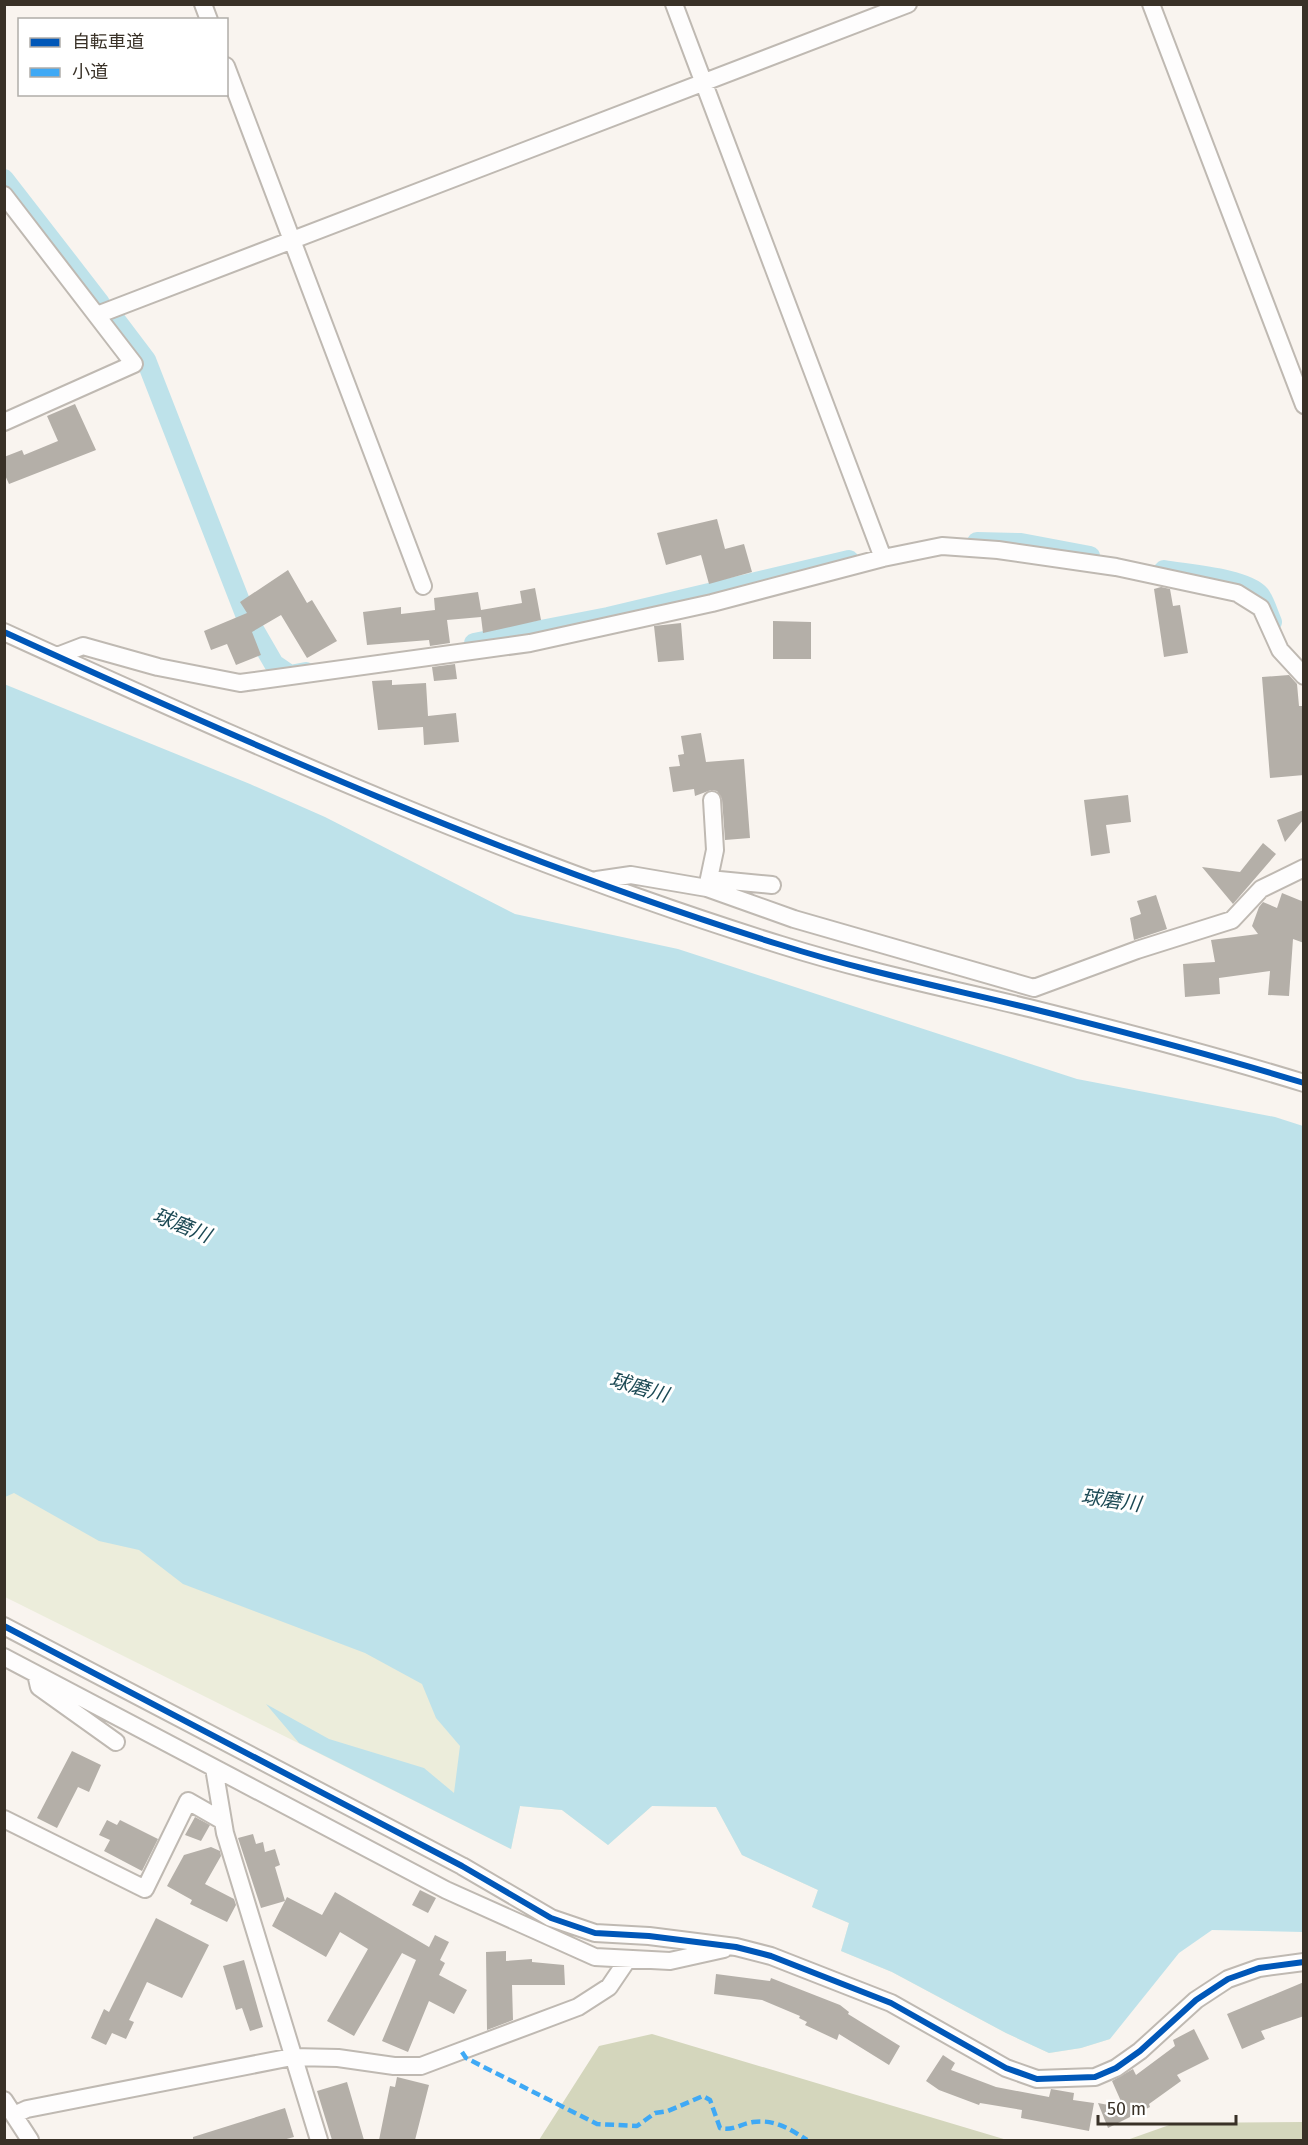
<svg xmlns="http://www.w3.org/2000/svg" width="1308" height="2145" font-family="'Fira Sans','Noto Sans JP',sans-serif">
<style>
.green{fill:#eceddb}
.forest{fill:#d4d6bc}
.water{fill:#bee2ea}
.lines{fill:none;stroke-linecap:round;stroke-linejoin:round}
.canal{stroke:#bee2ea;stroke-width:20}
.building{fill:#b4afa8}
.minor-casing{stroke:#bfb9b2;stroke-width:20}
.minor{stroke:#fefdfd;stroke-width:16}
.quiet{stroke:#3fa9f5;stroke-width:4.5;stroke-dasharray:9 4.5;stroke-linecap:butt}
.cycleway-casing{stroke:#fff;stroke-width:10}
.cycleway{stroke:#0057b8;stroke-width:6}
.labels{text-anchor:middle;stroke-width:6;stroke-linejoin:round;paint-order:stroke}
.water-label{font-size:20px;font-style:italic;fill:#1c4954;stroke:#fff}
</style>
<rect width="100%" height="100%" fill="#f9f4ef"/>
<path class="green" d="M4 1393 487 1615 1110 2039 1081 2048 1049 2053 1006 2033 892 1972 841 1951 849 1923 812 1907 818 1890 742 1855 716 1807 652 1806 608 1845 562 1810 520 1806 511 1849 5 1597Z"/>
<path class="forest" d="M652 2034 1007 2140H539L599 2046Z
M1303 2122V2140H1127L1175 2123Z"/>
<path class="water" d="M4 684 250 784 325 817 515 914 678 949 1077 1079 1275 1117 1303 1126V1932L1212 1930 1179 1953 1110 2039 1081 2048 1049 2053 1006 2033 892 1972 841 1951 849 1923 812 1907 818 1890 742 1855 716 1807 652 1806 608 1845 562 1810 520 1806 511 1849 299 1743 266 1704 329 1739 424 1768 454 1793 460 1746 436 1718 422 1684 365 1653 183 1584 139 1550 99 1541 14 1493 5 1497Z"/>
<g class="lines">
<path class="canal" d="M4 179 100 303
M115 319 146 360 245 614 274 664 290 675 306 672
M977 542 1021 543 1090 556
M1164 570C1186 574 1246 578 1260 595 1265 602 1268 613 1272 622
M474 643 608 617 849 560"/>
</g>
<path class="building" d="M75 404 96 450 9 484 4 473V457L22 450 24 455 58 441 47 416Z
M717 519 725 549 744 544 752 572 709 584 701 555 666 565 657 533Z
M288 570 307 603 312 600 337 641 307 658 281 615 252 632 261 655 236 665 227 644 211 650 204 631 247 613 240 602Z
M1161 587 1170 589 1173 606 1180 605 1188 653 1164 657 1154 589Z
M535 588 541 620 483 633 481 617 447 620 450 643 430 646 429 640 367 645 363 612 401 607V614L435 610 434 598 478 592 481 610 522 603 520 591Z
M773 621 811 622V659H773Z
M681 623 684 660 658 662 654 626Z
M455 664 457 679 434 681 432 667Z
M1289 675 1297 684 1299 706H1304V775L1270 778 1262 677Z
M392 680V685L426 683 428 716 456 713 459 742 424 745 423 727 378 730 372 681Z
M701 733 706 762 744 759 750 838 725 840 722 799 717 791 711 790 695 796 694 789 673 792 669 767 680 766 678 755 684 754 681 736Z
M1128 795 1131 822 1106 825 1110 853 1091 856 1084 800Z
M1304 810V819L1285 842 1277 820Z
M1263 843 1276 854 1233 904 1202 867 1240 872Z
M1282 893 1304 902V943L1293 939 1289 996 1268 995 1270 971 1219 978 1220 994 1185 997 1183 964 1215 962 1211 940 1258 934 1252 926 1259 907 1263 902 1277 908Z
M1156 895 1167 929 1134 940 1130 918 1141 914 1137 901Z
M72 1751 101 1765 89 1792 78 1787 57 1828 37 1818Z
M195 1817 210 1825 201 1841 185 1835Z
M107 1820 117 1825 120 1820 158 1839 142 1871 104 1851 110 1840 99 1835Z
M253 1834 256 1844 263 1842 265 1852 275 1849 280 1865 275 1867 285 1901 287 1897 322 1915 335 1892 429 1947 435 1935 449 1942 440 1960 445 1963 439 1975 467 1990 454 2014 429 2001 408 2052 382 2041 416 1960 402 1953 354 2036 327 2021 368 1949 340 1932 326 1957 272 1926 285 1901 261 1908 238 1838Z
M211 1847 220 1851 221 1856 205 1884 234 1899 236 1905 227 1922 190 1904 192 1900 167 1886 184 1855Z
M420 1890 436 1898 428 1913 412 1905Z
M156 1918 209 1945 182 1998 147 1982 129 2020 134 2022 126 2039 112 2033 106 2045 91 2038 104 2009 109 2012Z
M506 1951V1961L532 1959V1962L564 1965 565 1985H512L513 2020 487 2030 486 1952Z
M244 1960 263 2027 250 2031 242 2008 236 2010 223 1966Z
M716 1974 770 1981 771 1978 840 2005 849 2012 848 2014 900 2046 889 2065 839 2034 837 2040 805 2025 807 2022 799 2018 800 2016 762 2000 714 1994Z
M1304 1982V2016L1261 2031 1265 2039 1242 2049 1227 2014Z
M1194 2029 1209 2059 1177 2075 1181 2081 1149 2104 1150 2107 1108 2128 1098 2103 1124 2108 1112 2081 1133 2069 1136 2075 1175 2046 1173 2040Z
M943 2055 955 2063 951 2070 996 2087 1049 2097 1051 2089 1074 2093 1073 2100 1094 2103 1089 2131 1021 2118 1022 2110 980 2103 979 2105 939 2090 926 2081Z
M397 2077 429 2085 415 2140H379L390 2086 395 2087Z
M347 2082 364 2140H332L317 2091Z
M285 2108 294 2137 283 2140H193V2137Z"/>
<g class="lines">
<g class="minor-casing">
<path id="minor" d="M203 4 209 20
M674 4 883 558
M1151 4 1304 405
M226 66 423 586
M4 195 134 364 4 422
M97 315 908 4
M4 632C258 748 514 862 781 945 863 971 947 988 1029 1008 1121 1031 1213 1055 1304 1083
M57 656 83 646 158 667 240 683 530 643 712 603 883 558 942 546 998 550 1116 567 1237 593 1261 608 1280 650 1304 676
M709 879 772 885
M597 880 631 875 707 888 794 919 1034 988 1137 950 1232 920 1261 889 1304 868
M707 888 715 850 712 800
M4 1626 462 1866 551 1918 595 1933 649 1936 736 1947 771 1956 891 2003 1006 2068 1037 2079 1095 2077 1116 2068 1140 2051 1196 2000 1228 1979 1259 1968 1304 1962
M4 1657 446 1890 595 1957 670 1961 724 1949
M36 1674 39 1687 116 1742
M214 1768 225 1833 319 2140
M4 1819 145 1889 188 1801 223 1821
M4 2100 30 2140
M16 2114 27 2109 292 2057 338 2058 394 2066H421L578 2007 609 1987 628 1959"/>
</g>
<use href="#minor" class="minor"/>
<path class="quiet" d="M462 2052 466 2058 597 2124 637 2126 655 2113 668 2111 703 2096 710 2100 720 2128C733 2131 740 2124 753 2122 775 2119 790 2129 807 2140"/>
<g class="cycleway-casing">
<path id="cycleway" d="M4 632C258 748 514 862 781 945 863 971 947 988 1029 1008 1121 1031 1213 1055 1304 1083
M4 1626 462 1866 551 1918 595 1933 649 1936 736 1947 771 1956 891 2003 1006 2068 1037 2079 1095 2077 1116 2068 1140 2051 1196 2000 1228 1979 1259 1968 1304 1962"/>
</g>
<use href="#cycleway" class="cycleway"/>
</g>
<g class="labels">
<g class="water-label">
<text transform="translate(182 1225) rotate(22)" y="7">球磨川</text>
<text transform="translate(639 1387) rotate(16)" y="7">球磨川</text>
<text transform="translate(1111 1500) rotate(8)" y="7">球磨川</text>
</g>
</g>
<rect width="1308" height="2145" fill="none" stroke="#393127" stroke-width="12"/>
<rect x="18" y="18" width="210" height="78" fill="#ffffff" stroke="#b0ada9" stroke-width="1.5"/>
<rect x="30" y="38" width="30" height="9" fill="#0057b8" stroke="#b0ada9" stroke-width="1.5"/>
<text x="72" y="48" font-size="18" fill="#393127">自転車道</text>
<rect x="30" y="68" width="30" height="9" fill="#3fa9f5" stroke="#b0ada9" stroke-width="1.5"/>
<text x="72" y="78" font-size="18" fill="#393127">小道</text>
<path d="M1098 2115v9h138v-9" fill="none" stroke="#393127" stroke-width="3"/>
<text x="1107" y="2115" font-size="18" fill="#393127" stroke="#ffffff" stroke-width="4.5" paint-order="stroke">50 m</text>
</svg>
